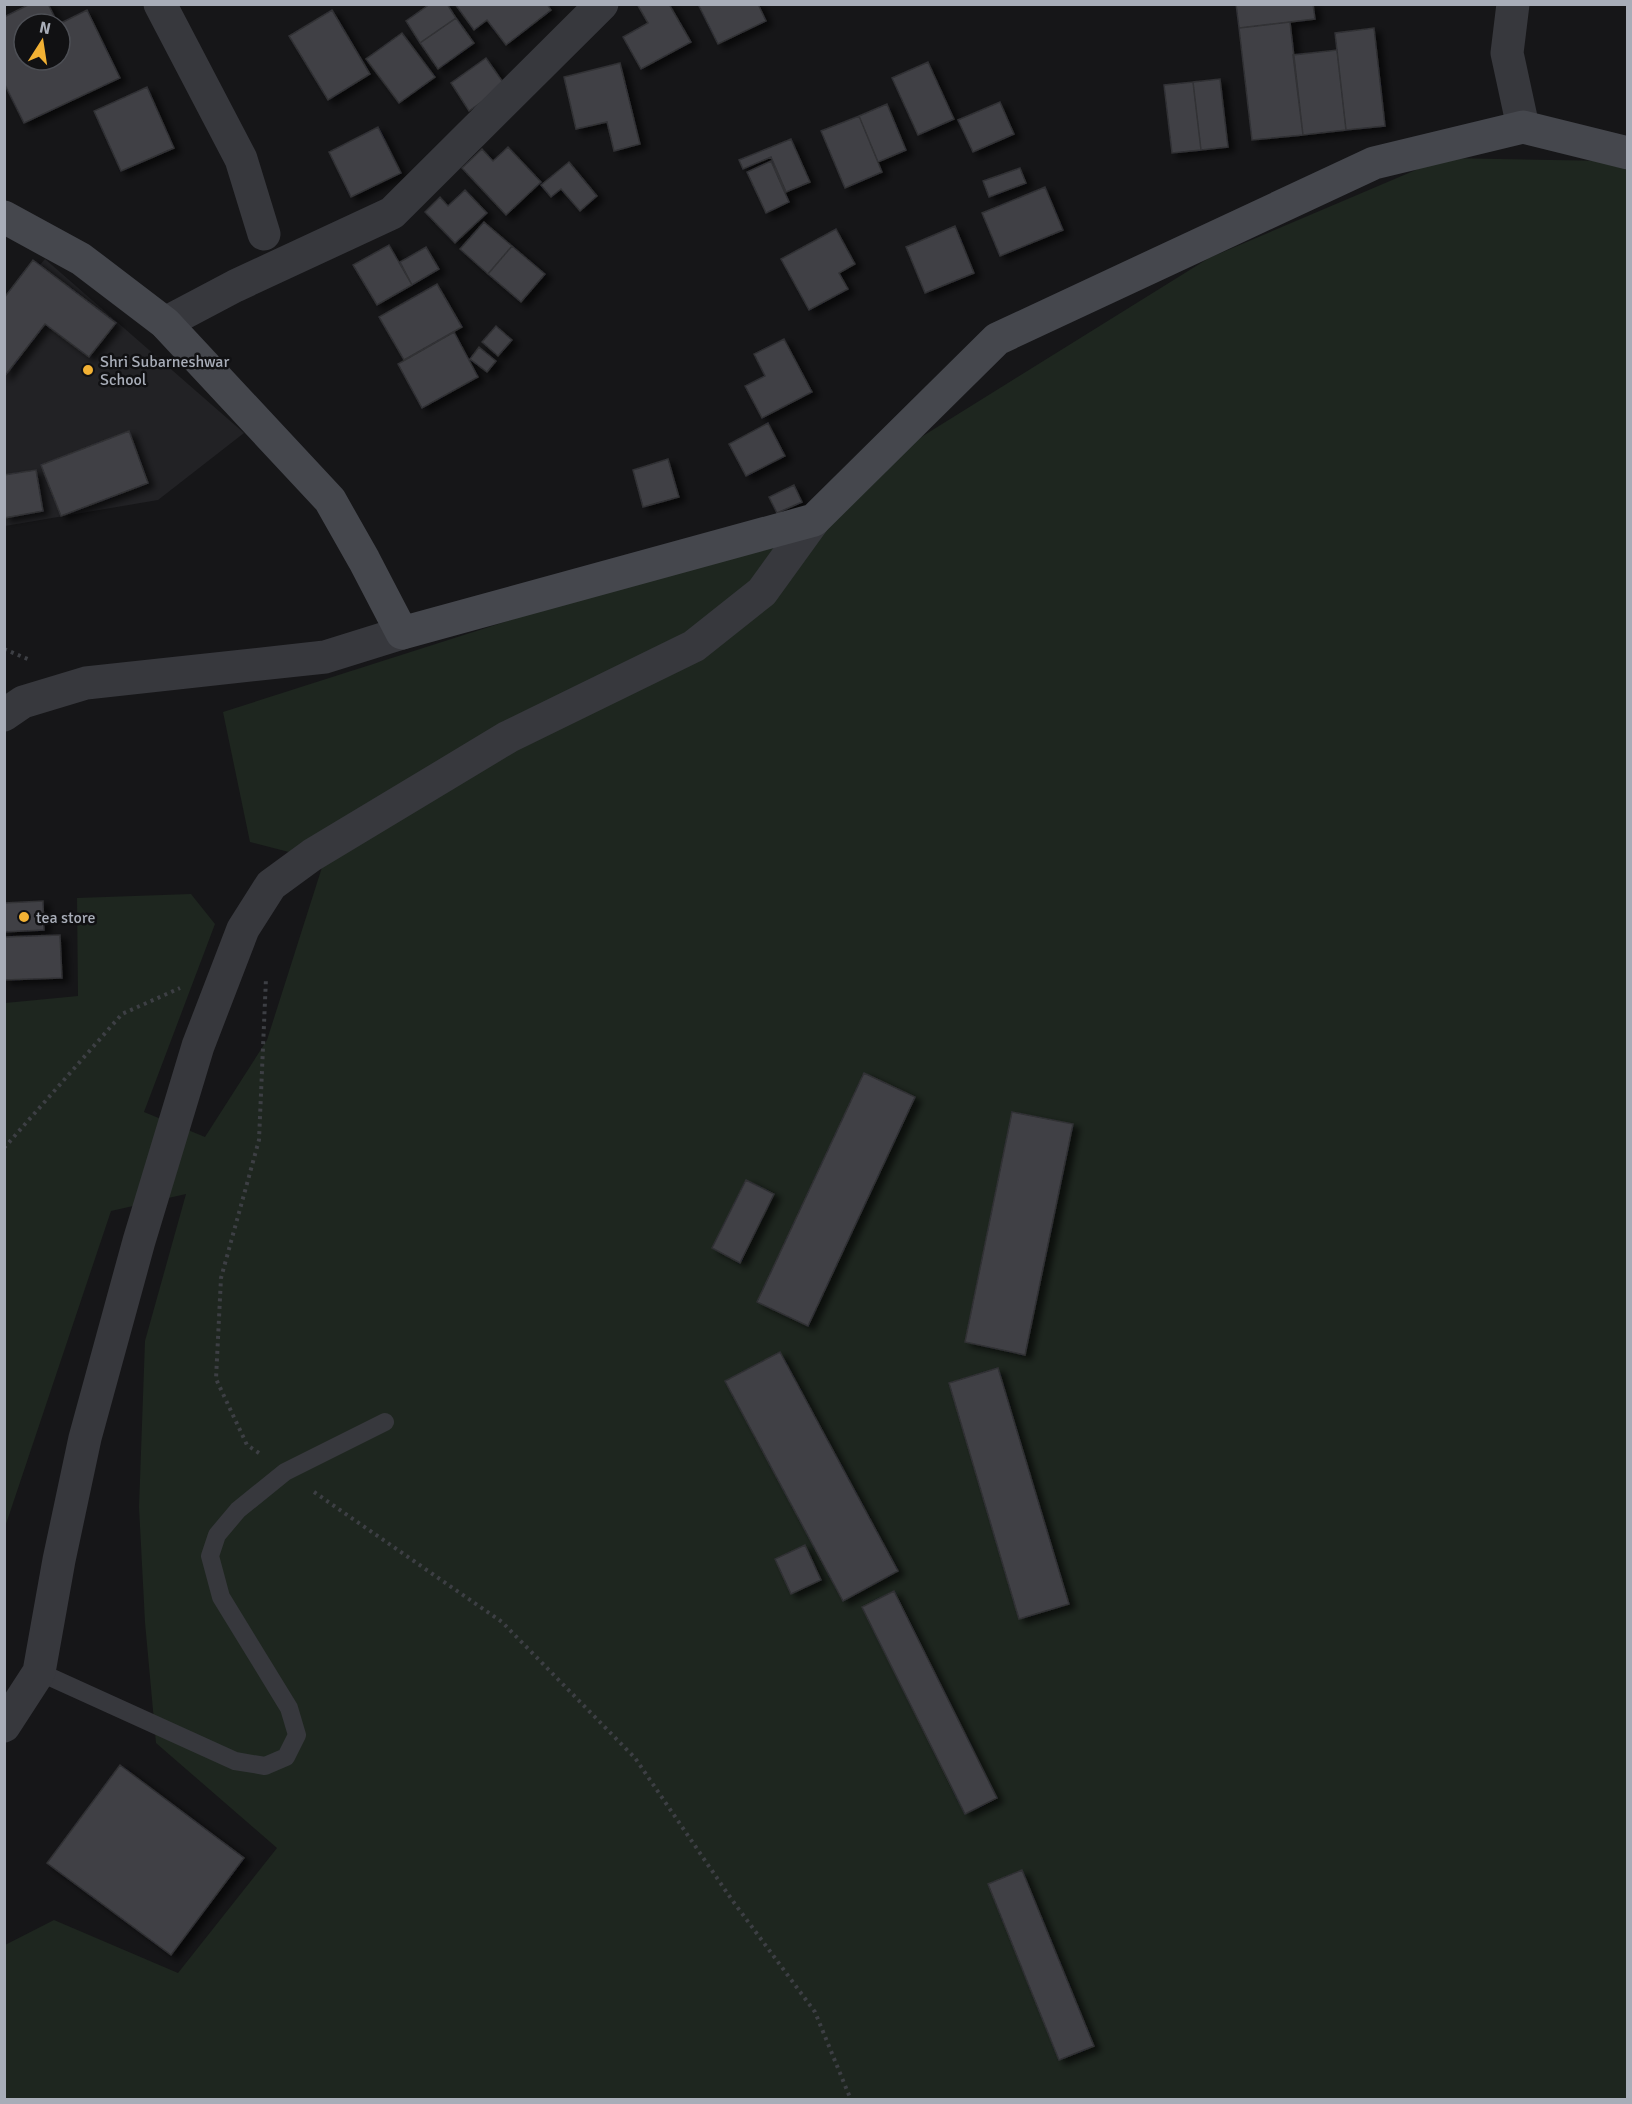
<svg xmlns="http://www.w3.org/2000/svg" width="1632" height="2104" font-family="Signika,sans-serif">
<style>
.built{fill:#222225}
.green{fill:#1e261f}
.building{fill:#404145;stroke:#303034;stroke-width:1.5;filter:url(#shadow)}
.lines{fill:none;stroke-linecap:round;stroke-linejoin:round}
.path{stroke:#3d3f44;stroke-width:4;stroke-dasharray:3 4.5;stroke-linecap:butt}
.lane{stroke:#37383d;stroke-width:18}
.street{stroke:#37383d;stroke-width:33}
.secondary{stroke:#45474d;stroke-width:33}
.poi-dot{fill:#f2b134;stroke:#111113;stroke-width:2}
.labels{text-anchor:middle;stroke-width:5;stroke-linejoin:round;paint-order:stroke}
.poi-label{font-size:16px;fill:#a8adb8;stroke:#111113;text-anchor:start}
</style>
<defs>
<filter id="shadow"><feDropShadow dx="6" dy="4" stdDeviation="3" flood-color="#0009"/></filter>
</defs>
<rect width="100%" height="100%" fill="#161618"/>
<path class="built" d="M45 259 244 433 158 500 5 526V307Z"/>
<path class="green" d="M1444 158 1610 161 1627 167V2099H5V1945L54 1920 178 1973 277 1848 156 1743 145 1622 139 1507 145 1341 186 1194 111 1211 5 1527V1003L78 996 77 898 191 894 215 924 144 1112 205 1137 267 1040 324 861 250 842 223 712 751 543 1209 258Z"/>
<path class="building" d="M30 4H48L58 24H24V60H60L59 24 87 10 120 78 24 123 4 83V17Z
M430 4H447L456 18 420 43 406 21Z
M455 4H547L551 10 506 45 487 20 474 30Z
M637 4H669L691 42 641 69 623 37 648 23Z
M698 4H758L766 21 718 44Z
M1236 4H1313L1315 19 1239 28Z
M332 10 370 74 328 100 289 36Z
M456 18 474 43 438 69 420 43Z
M1290 22 1303 135 1252 140 1239 28Z
M1374 28 1385 126 1346 130 1335 33Z
M402 33 435 77 399 103 366 59Z
M1337 50 1346 130 1303 135 1293 55Z
M486 58 505 85 469 111 451 83Z
M928 62 954 119 918 135 892 78Z
M620 63 640 144 614 151 607 122 576 129 564 77Z
M1220 79 1228 147 1201 150 1193 82Z
M1193 82 1201 150 1172 153 1164 85Z
M147 87 174 148 121 171 94 111Z
M1000 102 1014 134 973 152 958 120Z
M887 104 906 150 878 162 859 116Z
M859 116 882 172 845 188 821 131Z
M378 127 401 173 351 197 329 152Z
M791 139 810 182 786 192 771 157 743 169 739 160Z
M508 147 541 182 506 215 462 168 482 149 493 161Z
M771 161 789 202 766 213 747 172Z
M569 162 597 196 580 211 561 189 551 197 541 185Z
M1020 168 1026 183 989 197 983 181Z
M1045 187 1063 230 1000 256 982 213Z
M465 190 487 213 455 243 425 212 440 197 448 206Z
M484 222 512 246 488 274 460 249Z
M955 226 974 273 925 293 906 247Z
M836 229 855 264 839 273 848 289 809 310 781 259Z
M389 245 412 285 377 305 353 265Z
M512 246 545 274 521 302 488 274Z
M426 247 439 269 412 285 400 262Z
M33 260 116 323 89 357 45 324 4 377V298Z
M437 284 462 327 404 360 379 317Z
M496 326 512 340 498 356 482 342Z
M454 332 478 377 422 408 398 364Z
M784 339 812 392 762 418 745 386 765 376 754 354Z
M479 347 496 361 487 372 470 359Z
M768 423 785 456 746 476 729 444Z
M129 431 148 483 61 516 41 465Z
M668 459 679 497 643 507 633 470Z
M36 470 43 511 4 518V475Z
M794 485 802 502 777 513 769 497Z
M43 901 44 930 4 932V903Z
M60 935 62 978 4 980V937Z
M864 1073 915 1097 808 1326 757 1302Z
M1012 1112 1073 1124 1025 1355 965 1342Z
M746 1180 774 1194 740 1263 712 1248Z
M780 1352 898 1571 843 1601 725 1381Z
M998 1368 1069 1604 1019 1619 949 1383Z
M805 1545 821 1580 791 1594 775 1559Z
M894 1591 997 1798 965 1814 862 1607Z
M120 1765 244 1858 171 1955 47 1863Z
M1022 1870 1094 2046 1059 2060 988 1884Z"/>
<g class="lines">
<path class="path" d="M4 649 30 660
M4 1148 122 1014 180 988
M259 1453 247 1445 216 1379 221 1278 259 1140 266 978
M314 1492 502 1622 635 1758 732 1900 815 2012 851 2100"/>
<path class="lane" d="M39 1672 235 1761 265 1766 286 1757 297 1735 289 1708 221 1597 210 1556 217 1535 238 1510 285 1472 385 1422"/>
<path class="street" d="M160 4 241 159 264 234
M1513 4 1507 53 1523 127
M165 323 235 286 392 213 602 4
M4 715 23 702 86 683 325 657 402 633
M4 1726 39 1672 59 1560 85 1438 139 1241 198 1046 243 929 271 885 312 855 508 737 694 646 762 592 814 520"/>
<path class="secondary" d="M4 217 81 259 165 323 330 500 364 560 402 633 814 520 997 339 1374 163 1523 127 1628 153"/>
</g>
<g class="poi-dot">
<circle cx="88" cy="370" r="6"/>
<circle cx="24" cy="917" r="6"/>
</g>
<g class="labels">
<g class="poi-label">
<text x="100" y="367">Shri Subarneshwar<tspan x="100" dy="18">School</tspan></text>
<text x="36" y="923">tea store</text>
</g>
</g>
<rect width="1632" height="2104" fill="none" stroke="#a8adb8" stroke-width="12"/>
<g transform="translate(42 42) rotate(12)"><circle r="28" fill="#111113" stroke="#4d4f55" stroke-width="1.5"/>
<path d="M0-4.5L10 22L0 15L-10 22Z" fill="#f2b134"/>
<text y="-9" font-size="16" font-weight="bold" text-anchor="middle" fill="#a8adb8">N</text>
</g>
</svg>
